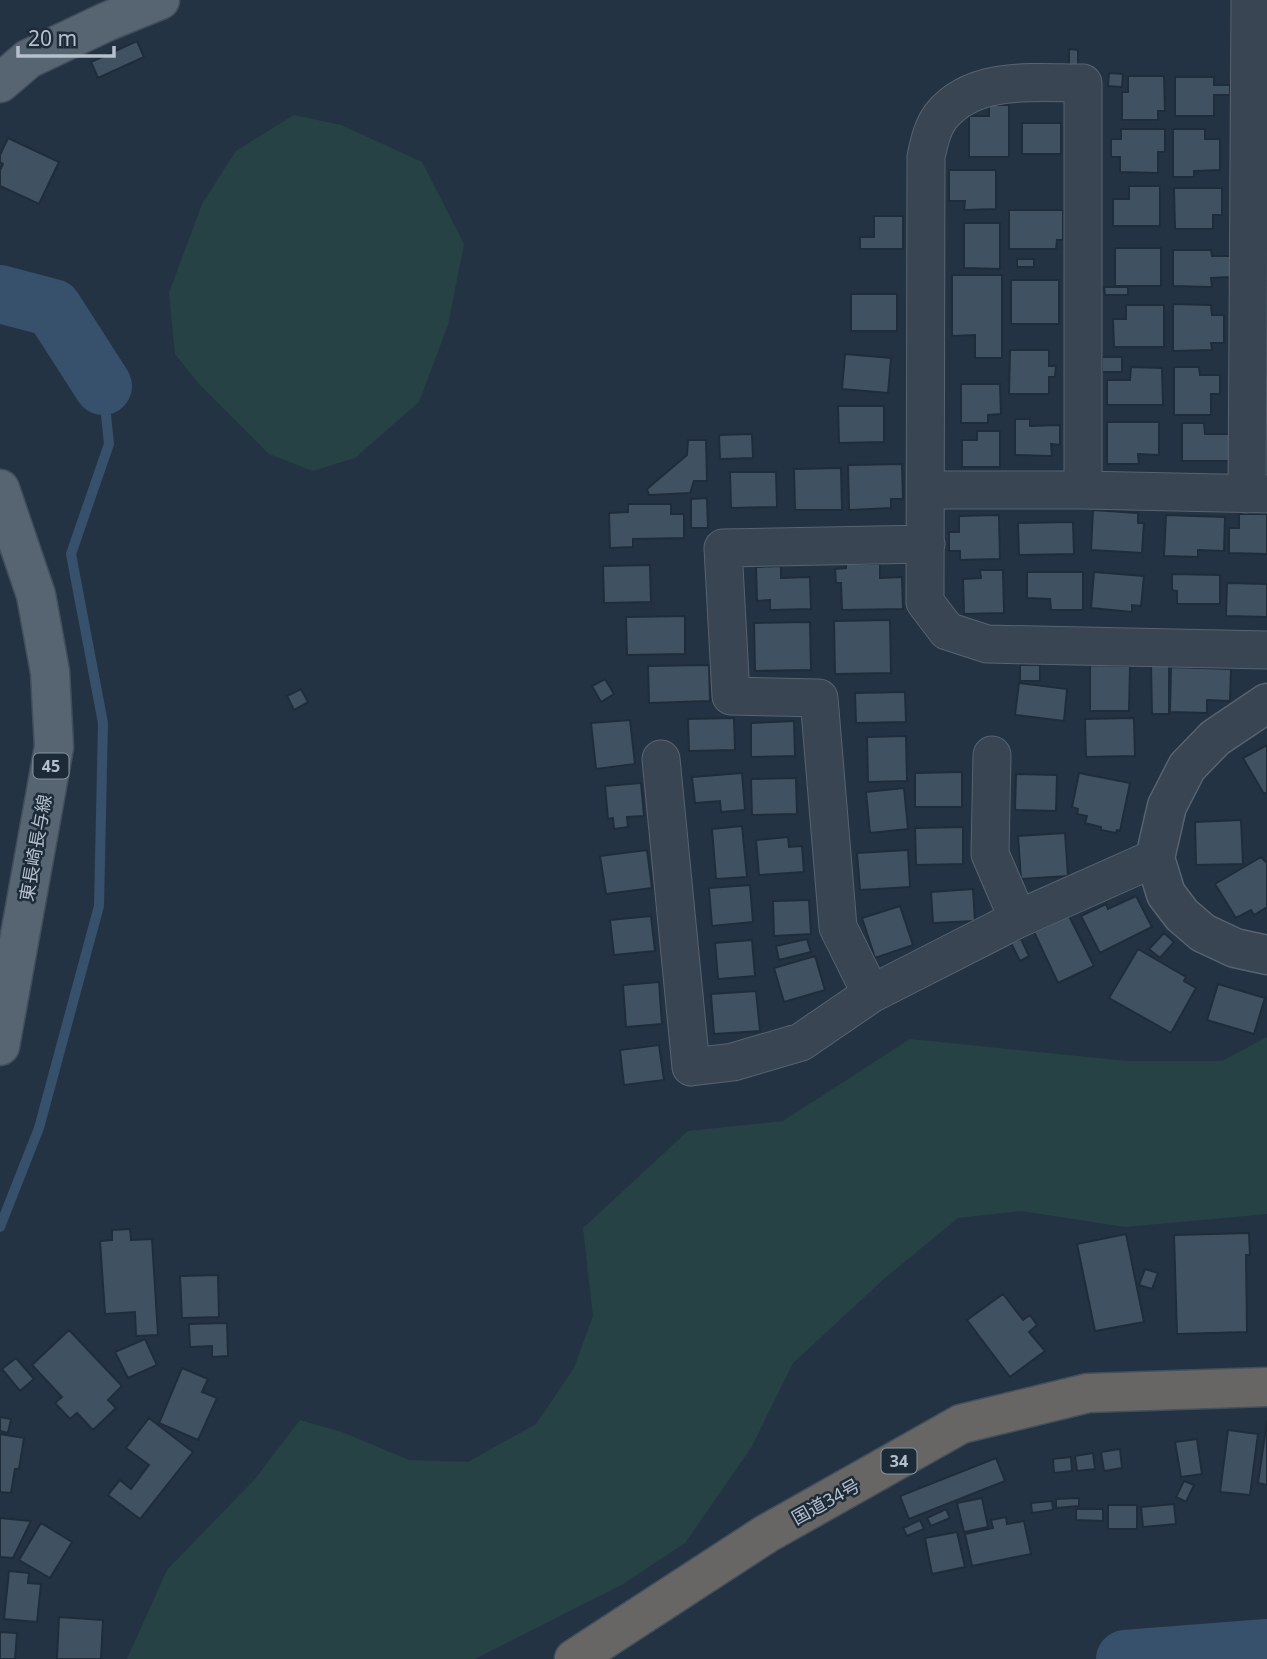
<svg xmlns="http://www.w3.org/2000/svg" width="1267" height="1659" font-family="'Noto Sans','Noto Sans JP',sans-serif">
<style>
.green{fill:#264244}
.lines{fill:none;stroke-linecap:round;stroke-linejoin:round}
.stream{stroke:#37506b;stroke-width:10}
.river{stroke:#37506b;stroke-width:58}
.building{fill:#405262;stroke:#1f2c3a;stroke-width:2}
.minor-casing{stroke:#576370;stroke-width:39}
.tertiary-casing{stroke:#576370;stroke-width:41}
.primary-casing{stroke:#434e5c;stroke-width:41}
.trunk-casing{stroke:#43505d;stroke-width:41}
.minor{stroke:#394552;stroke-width:37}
.tertiary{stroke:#394552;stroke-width:38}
.primary{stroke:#576472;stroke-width:38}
.trunk{stroke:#686664;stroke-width:38}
.labels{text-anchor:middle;stroke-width:5;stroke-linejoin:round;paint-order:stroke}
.shield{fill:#1d2a38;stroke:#8893a0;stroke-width:2}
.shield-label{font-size:16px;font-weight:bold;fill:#b6c0cc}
.street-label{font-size:18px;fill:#b6c0cc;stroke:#1d2a38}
</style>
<rect width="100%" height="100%" fill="#243343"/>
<path class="green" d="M294 115 341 125 422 162 464 244 448 325 419 402 355 458 313 471 269 454 200 385 175 354 169 293 202 204 236 151Z
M1267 1037V1214L1125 1227 1021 1211 958 1218 885 1278 793 1363 751 1448 685 1543 623 1584 475 1659H127L167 1570 255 1479 300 1420 342 1432 409 1460 468 1462 536 1424 574 1368 593 1316 583 1228 688 1131 783 1121 910 1039 1127 1061H1222Z"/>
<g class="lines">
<path class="stream" d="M0 1227 39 1128 99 906 103 723 71 554 109 444 103 386"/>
<path class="river" d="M0 294 53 308 103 386
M1125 1659 1267 1648"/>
</g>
<path class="building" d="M137 41 144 57 98 78 91 62Z
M1069 49 1078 50V65H1069Z
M1109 73 1123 74 1122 87 1108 86Z
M1128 76H1164L1165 111H1158V120H1122V92H1128Z
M1175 77H1214V85H1230V95H1214V116H1175Z
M989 105H1009V157H969V116H989Z
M1022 123H1061V154H1022Z
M1121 129H1165V152H1158V173L1120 172V157H1111V139H1121Z
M1173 129H1205V139H1220V170L1194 171V177H1173Z
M8 138 59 162 39 204 0 186V170L3 164 0 162V155Z
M949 170H996V209L964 210 965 201H949Z
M1129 186H1160V226H1113V199H1129Z
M1174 188H1222V215H1213V229H1175Z
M1009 210H1063V240H1057L1056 249H1009Z
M874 216H903V249H860V237H874Z
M964 223H1000V269L964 268Z
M1115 248H1161V286H1115Z
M1173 250H1211L1212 256H1230V277L1211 278 1212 287 1173 286Z
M1017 259H1034V267H1017Z
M952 275H1002V358H975V335L952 336Z
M1011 280H1059V324H1011Z
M1104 287H1128V295H1105Z
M851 294H897V331H851Z
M1173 304 1211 305 1212 315H1224V343H1211L1212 350 1173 351Z
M1126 305H1164V347H1114L1113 319H1126Z
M1010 350H1049V366H1056L1055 377H1049V394H1009Z
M845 354 891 358 888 393 842 389Z
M1102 357H1122V372H1102Z
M1131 367 1162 368 1163 405H1107V380H1130Z
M1174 367H1199L1200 375H1220V394H1211V415H1174Z
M961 384H1000L1001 414 988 415V423H961Z
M838 406H884V442L839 443Z
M1015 419H1030V426L1060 425V445L1051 444 1052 456 1015 455Z
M1107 422H1159V455L1138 454 1139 464H1107Z
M1182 423H1204L1205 434H1233V461H1182Z
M977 431H1000V467H962V440H977Z
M752 434 753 458 720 459 719 435Z
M688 440H706L707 481H694L690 493 649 495 647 489 687 455Z
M902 464 903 499H891V508L849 510 848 465Z
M841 468 842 510H795L794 469Z
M730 472H776L777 507 731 508Z
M707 498 708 528H691V499Z
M628 504H671V514H684V538L633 539V547L610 548 609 513 628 512Z
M1093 510 1138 513V523H1144L1142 553 1091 550Z
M1239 514H1267V554L1229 553V528H1239Z
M999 515 1000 559 960 560V551H949V532H959V516Z
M1166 515 1225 517 1224 551 1198 550V557L1164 556Z
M1073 522 1074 554 1019 555 1018 523Z
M846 564H880V578L902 577 903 609 842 610 841 583H836L835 569 846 568Z
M650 565 651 602 604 603 603 566Z
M781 566V578L810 577 811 609 770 610V600L757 601 756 567Z
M980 570H1003L1004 613 964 614 963 579 981 578Z
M1027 572H1083V610H1051L1050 599 1027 598Z
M1094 572 1144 576 1141 606 1132 605V612L1091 608Z
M1172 574 1220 575V604H1177V591L1172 590Z
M1227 583 1267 584V617L1226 616Z
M685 616V654L627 655 626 617Z
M890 620 891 673 835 674 834 621Z
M810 622 811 670 755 671 754 623Z
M709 665 710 701 649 703 648 666Z
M1020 665H1040V681H1020Z
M1090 665 1130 666 1129 711H1090Z
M1151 665 1169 666V714H1152Z
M1171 667 1231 669 1230 701 1207 700V713L1170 712Z
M605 679 614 694 601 702 592 686Z
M1019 683 1067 689 1064 721 1015 715Z
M301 689 308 702 294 710 287 696Z
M905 692 906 722 856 723 855 693Z
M734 718 735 750 689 751 688 719Z
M1134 718 1135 756 1086 757 1085 719Z
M630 720 635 764 596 769 591 723Z
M794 721 795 756 751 757V723Z
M906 736 907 781 868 782 867 737Z
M1267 745V792L1264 794 1243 758Z
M962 772V807H915V773Z
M742 773 745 810 721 812 720 801 695 803 692 777Z
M1079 773 1130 783 1120 831 1117 830 1116 833 1101 830V827L1085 823 1087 816 1077 814 1078 809 1072 807Z
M1016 774 1057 775 1056 811 1015 810Z
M796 778 797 814 752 815 751 779Z
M641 783 644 816 627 817 628 827 614 829 613 818 608 819 605 786Z
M904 788 908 829 870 833 866 792Z
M1241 820 1243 864 1196 865 1195 822Z
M742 826 747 877 716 879 712 829Z
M963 827V864L916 865 915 828Z
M1065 833 1068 876 1021 879 1018 836Z
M788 837 789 847 802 846 804 872 759 875 756 840Z
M647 850 652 888 606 894 600 856Z
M908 850 910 887 860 890 857 853Z
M1261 857 1267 863V907L1254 915 1251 910 1236 918 1215 884Z
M750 885 753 922 712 926 709 888Z
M973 889 975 921 933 923 931 892Z
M1136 896 1152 927 1100 953 1081 916 1106 904 1108 909Z
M809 900 811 934 774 936 773 901Z
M900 906 913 945 875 958 862 918Z
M651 916 655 951 614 955 610 920Z
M1069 916 1094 966 1058 983 1034 932Z
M1164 933 1174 942 1160 958 1149 949Z
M807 939 811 952 779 960 776 946Z
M1021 939 1029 956 1020 961 1011 943Z
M752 940 755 976 718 979 715 943Z
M1138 949 1186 977 1184 981 1196 988 1171 1033 1109 998Z
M815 956 825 990 784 1002 774 968Z
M659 982 662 1024 626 1027 623 985Z
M1218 984 1265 998 1254 1034 1207 1020Z
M756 991 760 1031 714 1034 711 994Z
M659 1045 664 1080 624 1085 620 1050Z
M130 1229 131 1240 152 1239 158 1335 136 1336 135 1312 105 1314 100 1241 112 1240V1230Z
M1249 1233 1250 1255H1246L1247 1332 1177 1334 1174 1235Z
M1126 1234 1144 1322 1095 1331 1077 1244Z
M1145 1269 1158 1273 1152 1289 1139 1285Z
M218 1275 219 1317 182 1318 180 1276Z
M1003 1294 1023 1320 1030 1315 1037 1325 1029 1332 1045 1351 1010 1377 967 1320Z
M227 1323 228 1356 212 1357V1346L190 1347 189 1324Z
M69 1330 122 1386 108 1400 116 1408 93 1430 77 1413 70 1419 55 1403 62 1397 32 1365Z
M145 1339 157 1365 128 1378 115 1352Z
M16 1358 34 1379 20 1391 2 1369Z
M182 1368 208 1379 202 1392 217 1398 198 1440 159 1423Z
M0 1417 11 1419 8 1433 0 1431Z
M149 1418 193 1452 140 1519 108 1495 120 1480 131 1489 149 1465 126 1448Z
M1267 1421V1485L1258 1483Z
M1228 1430 1258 1434 1250 1495 1220 1492Z
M0 1434 24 1438 19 1469H15L11 1493 0 1492Z
M1197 1439 1202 1474 1181 1477 1175 1442Z
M1120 1449 1122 1468 1104 1471 1101 1452Z
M1093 1453 1095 1469 1077 1471 1075 1456Z
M1071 1457 1072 1471 1054 1473 1053 1459Z
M996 1458 1005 1481 909 1519 900 1496Z
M1184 1481 1194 1485 1186 1502 1176 1497Z
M982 1498 988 1527 964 1532 957 1503Z
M1079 1498V1506L1056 1508V1499Z
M1052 1501 1053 1510 1032 1513 1031 1503Z
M1174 1504 1176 1524 1143 1527 1141 1507Z
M1108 1505H1137V1529H1108Z
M946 1509 950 1518 931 1526 927 1518Z
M1076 1509H1103V1521L1076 1520Z
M1006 1517 1007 1524 1024 1521 1031 1554 972 1566 965 1534 993 1528 991 1520Z
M0 1518 31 1521 13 1558 0 1557Z
M920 1520 924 1529 907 1536 903 1528Z
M41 1523 72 1542 50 1578 19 1560Z
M957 1532 965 1567 932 1574 925 1538Z
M9 1571 29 1573 28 1583 41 1584 37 1622 4 1619Z
M59 1617 103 1620 101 1659H57Z
M0 1632 17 1633 15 1659H0Z"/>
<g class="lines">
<g class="minor-casing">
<path id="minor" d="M927 490H1083L1267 494
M1083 490V83C1036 83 974 75 941 116 932 128 929 143 926 157L925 602 947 631 987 644 1267 650
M1247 494 1250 0
M992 755 990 854 1018 919
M661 759 691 1067 733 1062 801 1042 871 994 1018 919 1155 858
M871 994 838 927 819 698 731 696 723 548 926 544"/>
</g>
<g class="tertiary-casing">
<path id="tertiary" d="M1267 703 1215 738 1187 767 1167 806 1155 858 1166 894 1182 915 1203 933 1235 948 1267 955"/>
</g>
<g class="primary-casing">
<path id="primary" d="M0 83 28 59 106 22 160 0
M0 489 36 595 50 672 54 747 0 1046"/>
</g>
<g class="trunk-casing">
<path id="trunk" d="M574 1659 766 1534 961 1424 1088 1393 1267 1387"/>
</g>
<use href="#minor" class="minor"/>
<use href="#tertiary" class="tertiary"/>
<use href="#primary" class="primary"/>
<use href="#trunk" class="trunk"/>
</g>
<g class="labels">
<g class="shield">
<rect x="33.5" y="753.5" width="35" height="25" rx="5"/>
<rect x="881.5" y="1448.5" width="35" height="25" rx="5"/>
</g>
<g class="shield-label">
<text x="51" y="772">45</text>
<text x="899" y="1467">34</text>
</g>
<g class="street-label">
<text transform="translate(36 848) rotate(-80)" y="6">東長崎長与線</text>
<text transform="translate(826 1502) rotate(-29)" y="6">国道34号</text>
</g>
</g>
<path d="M18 46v10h96v-10" fill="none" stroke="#b6c0cc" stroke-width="3.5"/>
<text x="28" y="46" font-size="21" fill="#b6c0cc" stroke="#1d2a38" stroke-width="5" paint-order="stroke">20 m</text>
</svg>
